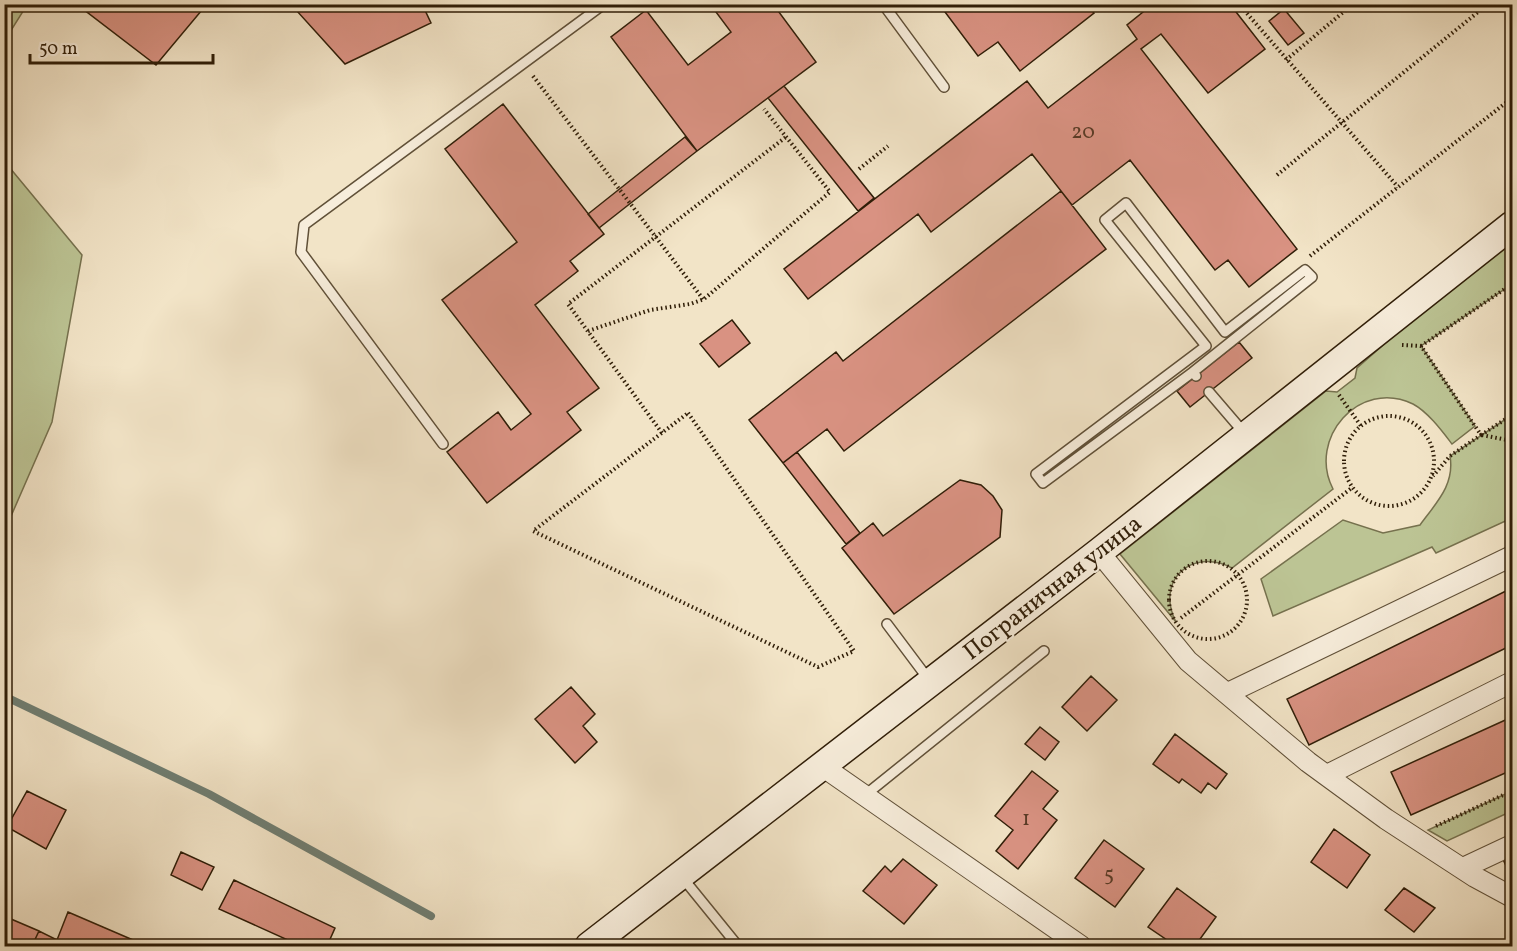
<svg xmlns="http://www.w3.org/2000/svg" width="1517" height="951" font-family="Vollkorn,serif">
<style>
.green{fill:#bcc494;stroke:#76714e;stroke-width:1.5}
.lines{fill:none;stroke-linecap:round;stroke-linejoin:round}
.stream{stroke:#707e72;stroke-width:8}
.building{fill:#d99282;stroke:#301e08;stroke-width:1.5}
.lane-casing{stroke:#605038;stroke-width:12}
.street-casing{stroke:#605038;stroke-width:22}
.secondary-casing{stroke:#301e08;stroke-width:30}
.path{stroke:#301e08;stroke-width:4;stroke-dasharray:1.5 3;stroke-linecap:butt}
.lane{stroke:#f7eddb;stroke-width:9}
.street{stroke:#f7eddb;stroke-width:20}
.secondary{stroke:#f7eddb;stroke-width:27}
.labels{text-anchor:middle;stroke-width:4.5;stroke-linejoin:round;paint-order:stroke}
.number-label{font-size:21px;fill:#5a3b26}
.street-label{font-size:24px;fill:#301e08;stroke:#f7eddb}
</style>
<rect width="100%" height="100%" fill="#f2e4c7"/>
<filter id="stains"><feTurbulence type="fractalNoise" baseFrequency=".00333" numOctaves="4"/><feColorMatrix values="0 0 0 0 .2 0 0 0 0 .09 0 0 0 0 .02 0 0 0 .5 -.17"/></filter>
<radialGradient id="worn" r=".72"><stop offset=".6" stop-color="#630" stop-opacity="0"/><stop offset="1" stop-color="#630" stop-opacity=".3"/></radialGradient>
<path class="green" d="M5 4 27 5 5 40 4 5Z
M5 162 82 255 52 422 5 530Z
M1512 241V284L1421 346 1475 426 1452 444C1442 431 1428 412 1413 404 1359 378 1307 439 1333 489L1232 568C1191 547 1155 581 1176 622L1120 554 1326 391 1337 392 1355 378 1357 368 1414 318Z
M1512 415V518L1436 553 1432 547 1273 616 1261 579 1343 520 1383 533 1420 525C1436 503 1455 485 1450 456Z
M1512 791V811L1447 841 1428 830Z"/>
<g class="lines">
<path class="stream" d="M4 696 209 794 431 916"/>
</g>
<path class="building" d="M87 4H207L156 65 83 9Z
M299 4H422L431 23 345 64 296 10Z
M710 4H773L816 62 697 151 611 37 646 10 688 65 731 32Z
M939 4H977L983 11 992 4H1087L1094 13 1020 71 998 42 978 56Z
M1153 4H1238L1233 8 1265 49 1208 93 1161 34 1141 49 1297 249 1249 287 1228 260 1215 270 1130 160 1072 205 1032 154 931 232 918 214 808 299 784 269 1027 81 1048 108 1137 39 1127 25Z
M1284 9 1304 33 1288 45 1269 21Z
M784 86 874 198 858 211 768 98Z
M503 104 604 234 570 261 578 271 535 305 599 388 567 412 581 430 487 503 447 452 498 412 511 430 531 414 442 300 517 242 445 149Z
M685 137 697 151 599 228 588 214Z
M1061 191 1106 249 844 451 827 429 783 463 749 420 836 352 843 361Z
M732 320 750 343 719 367 700 344Z
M1239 342 1252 358 1190 407 1177 391Z
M797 452 860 533 846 544 783 463Z
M960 480 981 485 993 496 1002 510 1000 537 894 614 842 548 873 523 883 536Z
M1512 588V645L1309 745 1287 699Z
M1091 676 1117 700 1087 731 1062 707Z
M571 687 595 714 583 726 597 742 575 763 535 719Z
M1512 717V770L1411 815 1391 772Z
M1040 727 1059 742 1045 760 1025 744Z
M1175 734 1227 774 1216 789 1208 783 1201 793 1182 779 1179 783 1153 764Z
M1032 771 1058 791 1043 809 1057 820 1018 869 996 851 1013 830 995 816Z
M27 791 66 810 46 849 7 827Z
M1334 829 1370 855 1347 888 1311 862Z
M1104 840 1144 869 1115 907 1075 878Z
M181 852 214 867 202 890 171 875Z
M1512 852V879L1502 857Z
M903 859 937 885 904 924 863 891 885 866 891 872Z
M234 880 335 928 327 946H301L219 909Z
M1177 888 1216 917 1195 946H1176L1148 927Z
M1404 888 1435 908 1414 932 1385 910Z
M68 912 147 946H32L39 931 57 940Z
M4 916 39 931 32 946H4Z"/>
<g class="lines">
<g class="lane-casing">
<path id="lane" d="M883 4 944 87
M1193 372 1043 483 1036 474 1206 346 1105 220 1126 203 1225 332 1305 270 1312 277 1193 372 1196 376
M1209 392 1245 434
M443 444 301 252 304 225 604 4
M887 624 929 680
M864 796 1044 651
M682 877 738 946"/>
</g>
<g class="street-casing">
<path id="street" d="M1099 552 1188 661 1308 762 1386 819 1475 877 1512 897
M1228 693 1512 556
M822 766 1081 946
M1327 775 1512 682
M1463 868 1512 845"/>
</g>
<g class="secondary-casing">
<path id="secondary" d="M589 946 1099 552 1512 225"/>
</g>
<path class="path" d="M1244 10 1398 187
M1286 60 1353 4
M533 76 703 299
M859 169 888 146
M1277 175 1488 4
M1310 256 1512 98
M588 331 650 310 690 304 704 299 830 192 764 109
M1402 345 1421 346 1481 435 1450 456 1433 476
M1421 346 1512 284
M1339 395 1361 426
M688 413 854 651 818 667 533 531Z
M1344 461a45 45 0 1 1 90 0a45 45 0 1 1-90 0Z
M662 433 568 304 786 137
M1481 435 1512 415
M1482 435 1512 441
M1169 600a39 39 0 1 1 78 0a39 39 0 1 1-78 0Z
M1181 618 1353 487
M1436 826 1512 791"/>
<use href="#lane" class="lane"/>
<use href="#street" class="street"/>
<use href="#secondary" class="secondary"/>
</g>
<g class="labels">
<g class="number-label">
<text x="1083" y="138">20</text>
<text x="1026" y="825">1</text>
<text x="1109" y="880">5</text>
</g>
<g class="street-label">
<text transform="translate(1052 587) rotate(-38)" y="8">Пограничная улица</text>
</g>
</g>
<rect width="1517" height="951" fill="none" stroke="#f2e4c7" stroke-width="24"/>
<rect x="6" y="6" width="1505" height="939" fill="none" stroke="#301e08" stroke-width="3"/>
<rect x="12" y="12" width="1493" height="927" fill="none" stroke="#301e08" stroke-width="1.5"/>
<path d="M30 54v9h183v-9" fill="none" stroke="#301e08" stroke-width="3"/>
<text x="39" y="54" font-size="18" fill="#301e08" stroke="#f7eddb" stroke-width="4.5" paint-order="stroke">50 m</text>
<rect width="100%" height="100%" filter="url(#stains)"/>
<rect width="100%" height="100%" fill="url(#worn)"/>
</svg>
